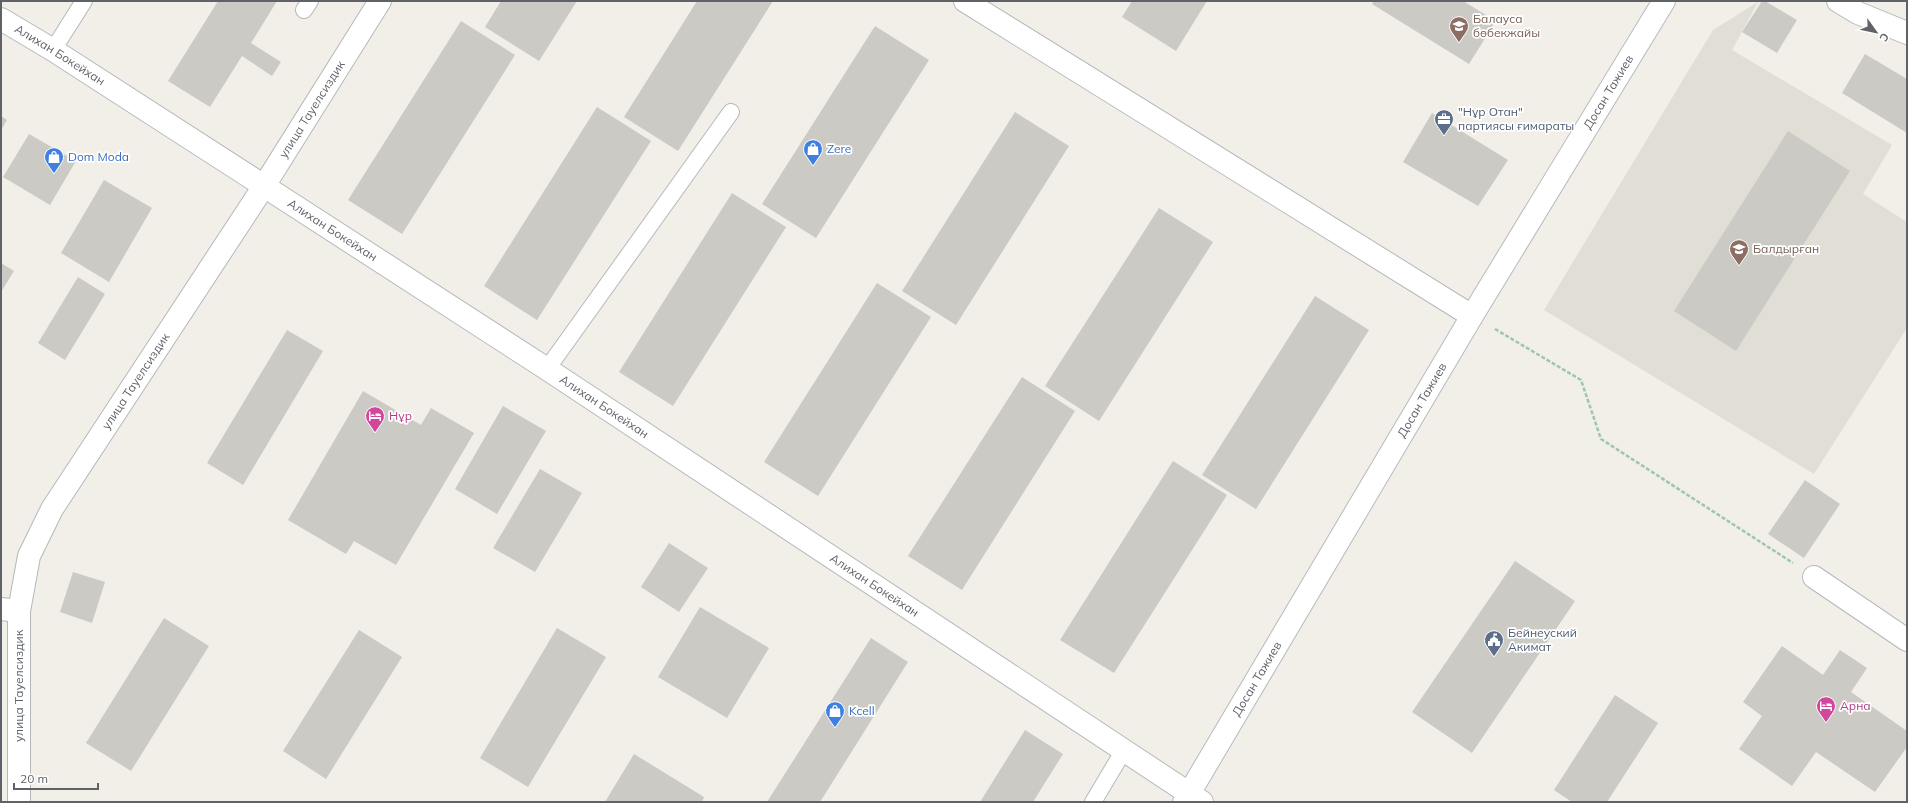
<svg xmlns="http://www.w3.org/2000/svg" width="1908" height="803" font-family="Mulish,sans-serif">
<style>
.education{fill:#e1ded6}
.building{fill:#cccac5}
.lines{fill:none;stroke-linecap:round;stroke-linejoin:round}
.lane-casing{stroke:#b5b8bc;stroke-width:18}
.street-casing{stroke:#b5b8bc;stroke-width:24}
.secondary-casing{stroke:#b6babf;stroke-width:24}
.path{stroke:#9cc7a9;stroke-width:2.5;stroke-dasharray:4 2;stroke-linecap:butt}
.lane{stroke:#fff;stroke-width:16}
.street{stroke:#fff;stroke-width:22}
.secondary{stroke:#fff;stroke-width:22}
.labels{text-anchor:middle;stroke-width:3.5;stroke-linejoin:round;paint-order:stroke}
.education-label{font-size:12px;fill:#785e54;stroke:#fff;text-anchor:start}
.street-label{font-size:12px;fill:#5f6368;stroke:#fff}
.service-label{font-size:12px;fill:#4e5e75;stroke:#fff;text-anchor:start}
.shop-label{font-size:12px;fill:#366cbe;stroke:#fff;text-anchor:start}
.hotel-label{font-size:12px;fill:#b23c85;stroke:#fff;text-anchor:start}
</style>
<rect width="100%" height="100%" fill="#f1efe8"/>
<path class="education" d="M1758 2 1732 50 1892 145 1863 194 1907 222V328L1814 474 1544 310 1713 30Z"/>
<path class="building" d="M218 1H277L251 43 281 62 272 76 242 56 210 107 168 81Z
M501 1H577L539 61 485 27Z
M697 1H773L678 151 624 117Z
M1132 1H1207L1176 51 1122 17Z
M1374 1H1463L1496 21 1469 64 1372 4Z
M1762 1H1765L1797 20 1777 53 1742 32Z
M461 21 515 55 402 234 348 200Z
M875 26 929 60 816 238 762 204Z
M1865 54 1907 79V133L1842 93Z
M597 107 651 141 537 320 484 286Z
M1015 112 1069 146 956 325 902 291Z
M1432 113 1508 160 1478 206 1403 162Z
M1 116 7 120 1 130Z
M1788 131 1850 171 1736 351 1674 311Z
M29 134 76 161 50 205 3 177Z
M104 180 152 208 109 282 61 253Z
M732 193 786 227 673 406 619 372Z
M1159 208 1213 242 1099 421 1045 386Z
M1 263 14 271 1 292Z
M78 277 105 294 65 360 38 343Z
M877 283 931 317 818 496 764 462Z
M1315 296 1369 330 1256 509 1202 475Z
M287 330 323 351 243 485 207 463Z
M1022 377 1075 411 962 590 908 556Z
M363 391 421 425 431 408 474 433 396 565 354 541 346 554 288 520Z
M503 406 546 431 497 514 455 489Z
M1173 461 1227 495 1114 673 1060 640Z
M540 469 582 493 535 572 493 548Z
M1805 480 1840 504 1804 558 1768 534Z
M669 543 708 568 679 612 641 587Z
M1515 561 1575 601 1472 753 1412 712Z
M73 572 105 582 92 623 60 612Z
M700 607 769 648 727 718 658 677Z
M164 618 209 646 131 771 86 743Z
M557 628 606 657 528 787 480 758Z
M359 630 402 657 326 779 283 751Z
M871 638 908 662 820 802H767Z
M1782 646 1823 675 1840 650 1867 668 1851 692 1907 731V747L1875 792 1816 752 1792 786 1739 749 1762 716 1743 702Z
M1615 695 1658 723 1607 802H1572L1554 790Z
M1025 730 1063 754 1033 802H980Z
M634 754 704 797 702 802H605Z"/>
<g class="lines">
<g class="lane-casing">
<path id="lane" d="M304 10 310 1
M53 50 84 1
M547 369 731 112
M1093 802 1124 750"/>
</g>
<g class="street-casing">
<g id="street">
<path d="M965 1 1472 316"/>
<path d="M1838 1 1858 13 1907 33"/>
<path id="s1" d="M1 19 53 50 264 186 547 369 1202 802"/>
<path d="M1814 577 1907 640"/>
<path d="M1 609 19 611"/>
<path id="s2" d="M19 802V611L29 556 52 509 264 186 380 1"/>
</g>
</g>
<g class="secondary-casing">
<g id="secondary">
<path id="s3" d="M1184 802 1472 316 1664 1"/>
</g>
</g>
<path class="path" d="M1495 329 1581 380 1601 439 1793 563"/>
<use href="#lane" class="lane"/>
<use href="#street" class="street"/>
<use href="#secondary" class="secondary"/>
</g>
<defs>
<g id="school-pin" transform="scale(1)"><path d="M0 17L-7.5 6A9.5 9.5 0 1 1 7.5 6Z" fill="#8d6e63" stroke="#fff"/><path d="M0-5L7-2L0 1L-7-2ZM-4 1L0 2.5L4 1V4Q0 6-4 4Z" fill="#fff"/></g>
<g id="office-pin" transform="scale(1)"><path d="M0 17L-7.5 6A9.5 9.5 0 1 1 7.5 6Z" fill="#5c6f8a" stroke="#fff"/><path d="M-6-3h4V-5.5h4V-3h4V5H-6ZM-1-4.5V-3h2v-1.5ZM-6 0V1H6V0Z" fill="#fff"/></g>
<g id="shop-pin" transform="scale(1)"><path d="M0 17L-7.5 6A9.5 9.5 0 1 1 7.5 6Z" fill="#3f7fe0" stroke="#fff"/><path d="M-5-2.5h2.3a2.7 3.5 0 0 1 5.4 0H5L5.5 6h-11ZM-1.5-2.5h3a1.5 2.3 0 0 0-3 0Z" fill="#fff"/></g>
<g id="hotel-pin" transform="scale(1)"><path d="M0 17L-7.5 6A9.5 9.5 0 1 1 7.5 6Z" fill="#d1479c" stroke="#fff"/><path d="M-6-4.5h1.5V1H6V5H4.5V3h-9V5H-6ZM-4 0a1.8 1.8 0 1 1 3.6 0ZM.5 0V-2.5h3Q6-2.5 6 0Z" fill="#fff"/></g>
<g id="civic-pin" transform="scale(1)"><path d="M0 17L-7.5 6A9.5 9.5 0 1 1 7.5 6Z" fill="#5c6f8a" stroke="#fff"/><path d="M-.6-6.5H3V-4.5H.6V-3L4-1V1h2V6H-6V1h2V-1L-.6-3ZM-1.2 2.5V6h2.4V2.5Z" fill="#fff"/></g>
</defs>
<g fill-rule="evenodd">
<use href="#school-pin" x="1459" y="26"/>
<use href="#office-pin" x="1444" y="119"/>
<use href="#shop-pin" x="813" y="149"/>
<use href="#shop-pin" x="54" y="157"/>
<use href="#school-pin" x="1739" y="249"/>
<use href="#hotel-pin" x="375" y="416"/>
<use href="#civic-pin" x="1494" y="640"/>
<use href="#hotel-pin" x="1826" y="706"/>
<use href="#shop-pin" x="835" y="711"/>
</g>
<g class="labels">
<g class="education-label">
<text x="1473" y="23">Балауса<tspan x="1473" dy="14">бөбекжайы</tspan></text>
<text x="1753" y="253">Балдырған</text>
</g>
<g class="street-label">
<text dy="4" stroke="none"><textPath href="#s1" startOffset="69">Алихан Бокейхан</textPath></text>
<text dy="4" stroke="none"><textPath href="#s3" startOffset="827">Досан Тажиев</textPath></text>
<text dy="4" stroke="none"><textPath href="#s2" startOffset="776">улица Тауелсиздик</textPath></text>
<text dy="4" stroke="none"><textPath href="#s1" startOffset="393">Алихан Бокейхан</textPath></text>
<text dy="4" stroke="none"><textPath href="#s2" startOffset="452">улица Тауелсиздик</textPath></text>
<text dy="4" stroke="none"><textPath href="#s3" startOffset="467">Досан Тажиев</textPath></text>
<text dy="4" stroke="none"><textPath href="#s1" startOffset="717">Алихан Бокейхан</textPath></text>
<text dy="4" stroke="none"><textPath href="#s1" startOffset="1041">Алихан Бокейхан</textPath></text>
<text dy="4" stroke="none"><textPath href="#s3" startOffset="143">Досан Тажиев</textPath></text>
<text transform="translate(19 686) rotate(-90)" y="4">улица Тауелсиздик</text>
</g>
<g class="service-label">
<text x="1458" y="116">"Нұр Отан"<tspan x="1458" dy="14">партиясы ғимараты</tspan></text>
<text x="1508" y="637">Бейнеуский<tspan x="1508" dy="14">Акимат</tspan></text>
</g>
<g class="shop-label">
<text x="827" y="153">Zere</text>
<text x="68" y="161">Dom Moda</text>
<text x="849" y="715">Kcell</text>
</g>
<g class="hotel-label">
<text x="389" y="420">Нұр</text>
<text x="1840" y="710">Арна</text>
</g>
</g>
<rect width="1908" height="803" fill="none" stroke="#5f6368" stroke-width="4"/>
<g transform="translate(1876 32) rotate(123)" stroke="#ffffff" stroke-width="3" paint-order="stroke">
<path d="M0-3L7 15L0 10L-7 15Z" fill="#5f6368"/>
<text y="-6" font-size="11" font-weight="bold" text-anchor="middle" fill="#5f6368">С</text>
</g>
<path d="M14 783v6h84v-6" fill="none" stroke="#5f6368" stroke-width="2"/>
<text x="20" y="783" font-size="12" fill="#5f6368" stroke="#ffffff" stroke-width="3" paint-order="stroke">20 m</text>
</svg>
